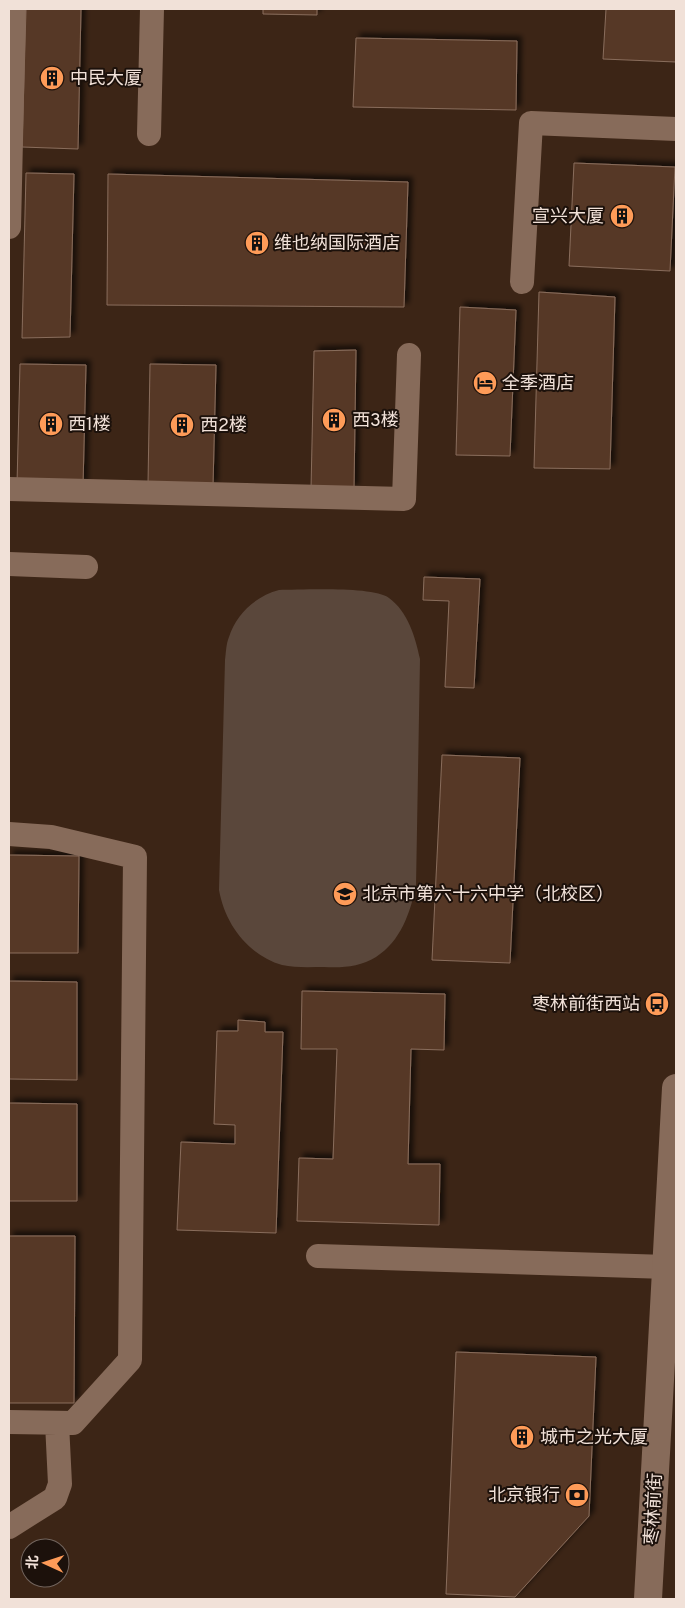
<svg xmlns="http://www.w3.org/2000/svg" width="685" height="1608" font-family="Overpass,'Noto Sans SC',sans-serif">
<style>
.green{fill:#5a473b}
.building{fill:#573927;stroke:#896d5c;filter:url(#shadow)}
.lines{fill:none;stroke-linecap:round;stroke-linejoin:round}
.minor{stroke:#876b5a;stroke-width:24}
.secondary{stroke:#876b5a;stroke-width:28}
.labels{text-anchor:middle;stroke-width:4;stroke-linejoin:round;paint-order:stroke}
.poi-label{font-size:18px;fill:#f1e1d8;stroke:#1c110b;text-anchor:start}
.street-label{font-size:18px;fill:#f1e1d8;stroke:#1c110b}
</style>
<defs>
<filter id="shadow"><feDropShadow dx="4.5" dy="-4.5" stdDeviation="2.5" flood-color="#0009"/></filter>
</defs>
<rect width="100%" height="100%" fill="#3c2516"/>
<path class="green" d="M279 590C301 590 373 586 389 598 408 612 415 636 420 659L416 886C410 913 401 941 376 957 360 967 342 968 324 967 311 967 295 968 282 965 248 955 225 924 219 890L225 660C226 653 226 644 229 637 236 614 256 596 279 590Z"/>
<path class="building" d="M26 9H81L78 149 22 147Z
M263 9H317V15L263 14Z
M606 9H676V62L603 59Z
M356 38 517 41 516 110 353 107Z
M574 163 675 167 670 271 569 266Z
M26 173 74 174 70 337 22 338Z
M108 174 408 182 404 307 107 305Z
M539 292 615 297 610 469 534 468Z
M460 307 516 310 510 456 456 455Z
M356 350 354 489H311L314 351Z
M20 364 86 365 83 486 17 484Z
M150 364 216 365 213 486 148 484Z
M424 577 480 579 474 688 445 687 449 601 423 600Z
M442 755 520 758 510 963 432 960Z
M9 855 79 856 78 953H9Z
M9 981 77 982V1080L9 1079Z
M302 991 445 994 444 1050 411 1049 408 1164H440L439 1225 297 1221 299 1158 333 1159 337 1049H301Z
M238 1020 265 1022V1032H283L276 1233 177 1230 181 1142 235 1144V1125L214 1124 217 1031H238Z
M9 1103 77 1104V1201H9Z
M9 1236H75L74 1403H9Z
M456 1352 596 1357 589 1516 515 1597 446 1594Z"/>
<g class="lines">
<path class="minor" d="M149 134 152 9
M9 227 14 9
M522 282 531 123 676 129
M9 489 404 499 409 355
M9 564 86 567
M9 834 51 837 135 857 130 1360 73 1423 9 1422
M318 1256 667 1267
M9 1527 55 1498 60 1484 57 1423"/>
<path class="secondary" d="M648 1599 676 1088"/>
</g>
<defs>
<g id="building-disc" transform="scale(1.25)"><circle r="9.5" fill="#fe9b58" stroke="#1c110b"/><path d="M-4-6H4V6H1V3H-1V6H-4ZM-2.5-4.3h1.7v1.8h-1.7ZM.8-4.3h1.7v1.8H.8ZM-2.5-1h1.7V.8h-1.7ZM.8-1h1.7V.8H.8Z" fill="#111"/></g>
<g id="hotel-disc" transform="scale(1.25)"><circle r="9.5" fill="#fe9b58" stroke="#1c110b"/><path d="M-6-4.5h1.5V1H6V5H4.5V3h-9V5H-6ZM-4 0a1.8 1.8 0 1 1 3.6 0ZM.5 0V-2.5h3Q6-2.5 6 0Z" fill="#111"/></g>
<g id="school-disc" transform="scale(1.25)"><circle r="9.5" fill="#fe9b58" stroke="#1c110b"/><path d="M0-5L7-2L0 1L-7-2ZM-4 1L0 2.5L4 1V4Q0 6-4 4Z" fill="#111"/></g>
<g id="bus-disc" transform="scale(1.25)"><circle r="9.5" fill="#fe9b58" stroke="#1c110b"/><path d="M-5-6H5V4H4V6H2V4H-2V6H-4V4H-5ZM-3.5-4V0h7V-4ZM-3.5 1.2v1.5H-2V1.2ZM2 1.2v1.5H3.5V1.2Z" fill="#111"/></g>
<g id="bank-disc" transform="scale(1.25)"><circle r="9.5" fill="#fe9b58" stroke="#1c110b"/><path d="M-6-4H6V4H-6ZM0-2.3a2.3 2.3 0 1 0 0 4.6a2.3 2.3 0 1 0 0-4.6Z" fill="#111"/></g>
</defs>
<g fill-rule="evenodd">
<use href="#building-disc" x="52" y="78"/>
<use href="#building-disc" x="622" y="216"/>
<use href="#building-disc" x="257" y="243"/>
<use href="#hotel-disc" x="485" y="383"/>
<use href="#building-disc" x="334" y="420"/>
<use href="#building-disc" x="51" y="424"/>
<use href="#building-disc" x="182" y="425"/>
<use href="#school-disc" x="345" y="894"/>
<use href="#bus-disc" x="657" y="1004"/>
<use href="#building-disc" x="522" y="1437"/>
<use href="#bank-disc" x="577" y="1495"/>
</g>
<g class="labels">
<g class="poi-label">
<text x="70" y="84">中民大厦</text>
<text x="604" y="222" text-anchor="end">宣兴大厦</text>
<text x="274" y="249">维也纳国际酒店</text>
<text x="502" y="389">全季酒店</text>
<text x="352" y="426">西3楼</text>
<text x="68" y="430">西1楼</text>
<text x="200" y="431">西2楼</text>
<text x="362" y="900">北京市第六十六中学（北校区）</text>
<text x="640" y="1010" text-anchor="end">枣林前街西站</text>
<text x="540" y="1443">城市之光大厦</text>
<text x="560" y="1501" text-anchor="end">北京银行</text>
</g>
<g class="street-label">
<text transform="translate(653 1509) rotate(-87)" y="6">枣林前街</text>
</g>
</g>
<rect width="685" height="1608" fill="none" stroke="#f1e1d8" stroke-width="20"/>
<g transform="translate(45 1563) rotate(273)"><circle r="24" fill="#1c110b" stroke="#71645d"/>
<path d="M0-4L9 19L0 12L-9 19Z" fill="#fe9b58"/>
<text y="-8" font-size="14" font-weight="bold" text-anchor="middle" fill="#f1e1d8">北</text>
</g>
</svg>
